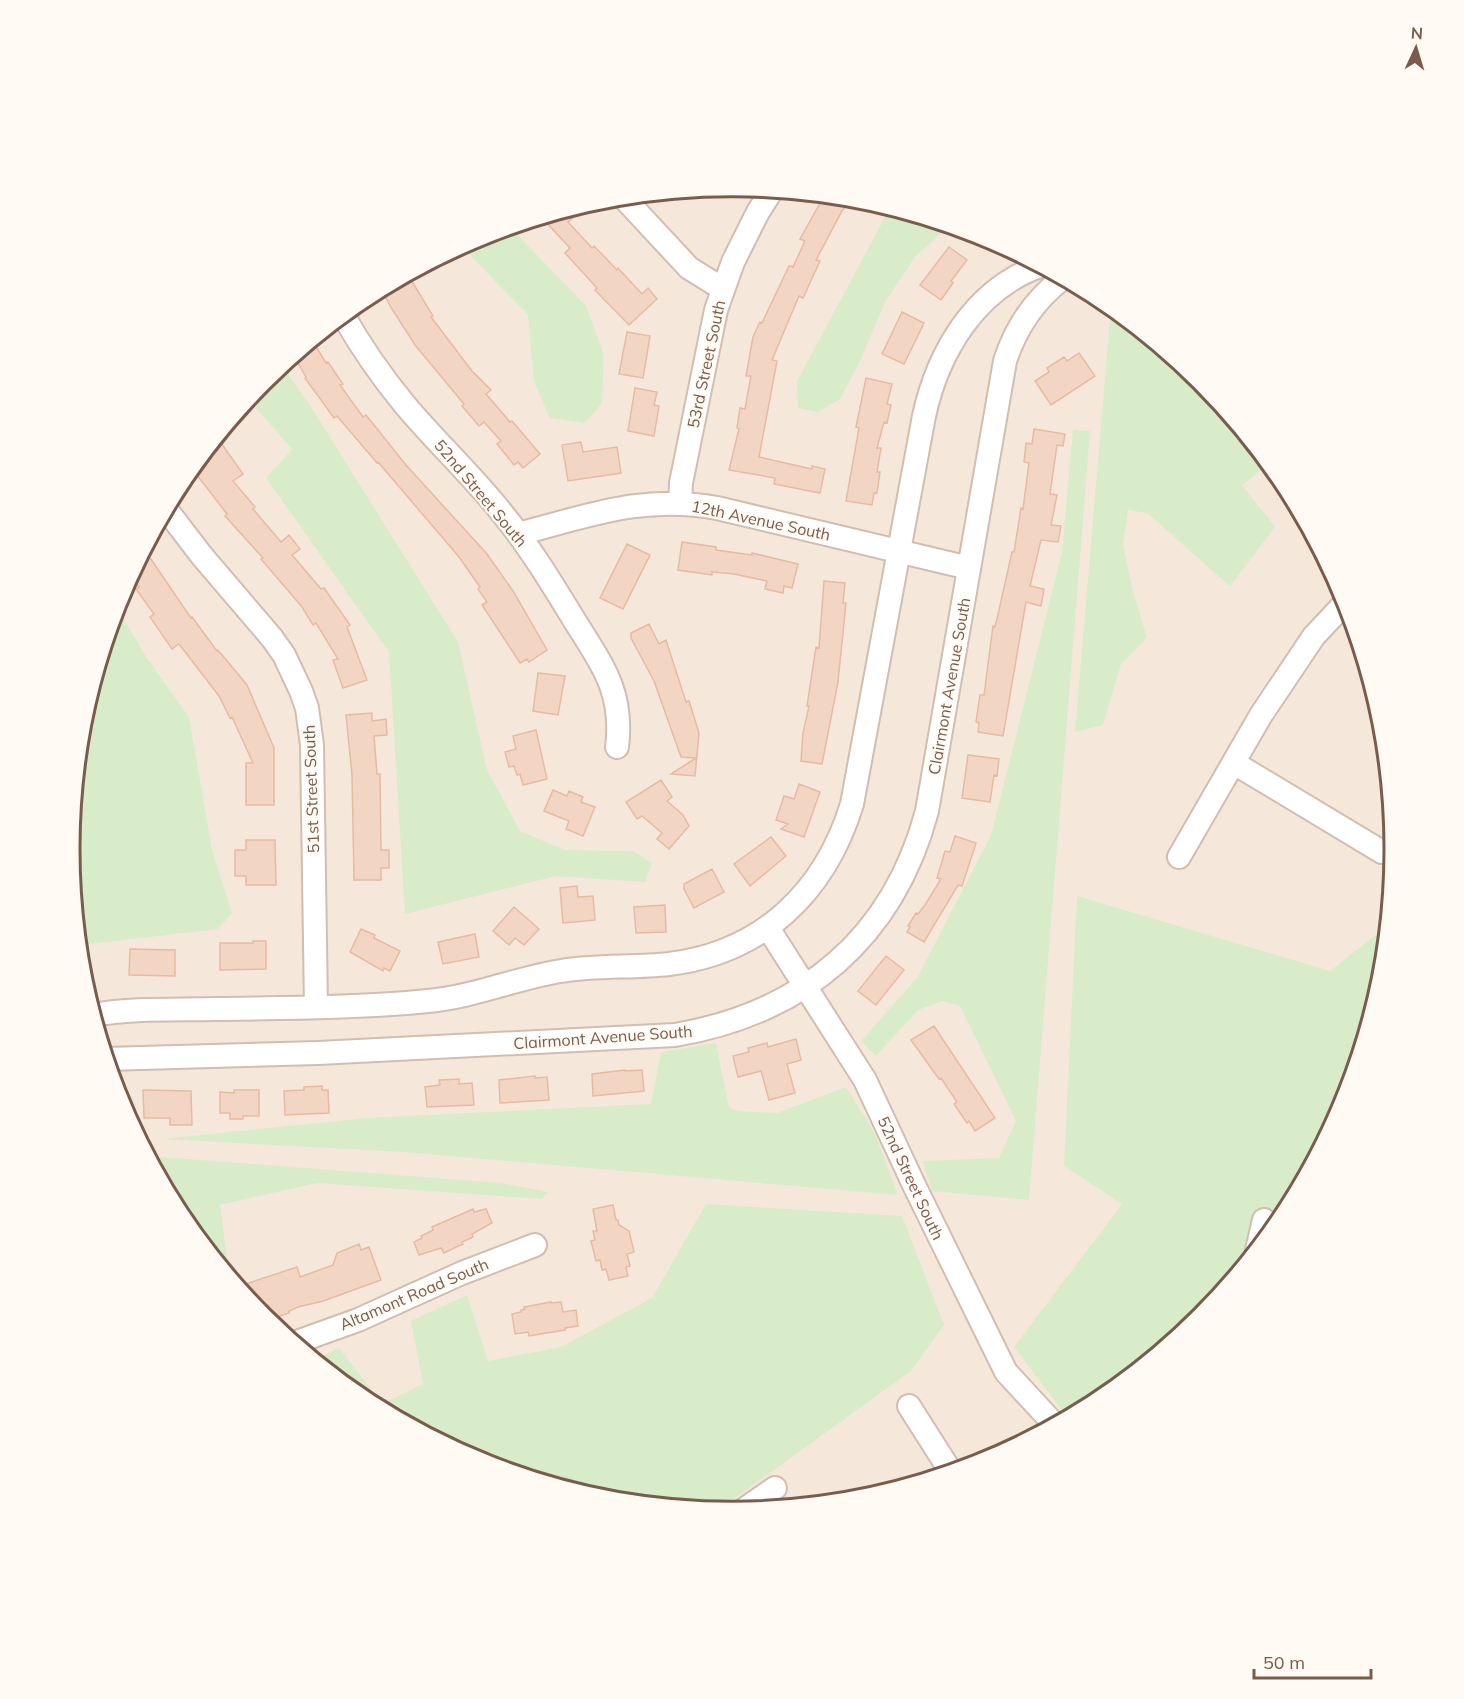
<svg xmlns="http://www.w3.org/2000/svg" width="1464" height="1699" font-family="Mulish,sans-serif">
<style>
.residential{fill:#f5e8da}
.green{fill:#d8ecc9}
.building{fill:#f3d5c3;stroke:#e6bba3;stroke-width:1.5}
.lines{fill:none;stroke-linecap:round;stroke-linejoin:round}
.minor-casing{stroke:#d1beb0;stroke-width:26}
.minor{stroke:#fff;stroke-width:22}
.labels{text-anchor:middle;stroke-width:4.5;stroke-linejoin:round;paint-order:stroke}
.street-label{font-size:16px;fill:#7a5c4d;stroke:#fffaf3}
.rim{fill:none;stroke:#7a5c4d;stroke-width:3}
</style>
<rect width="100%" height="100%" fill="#fdf6ec"/>
<path class="residential" d="M71 849a661 661 0 1 1 1322 0a661 661 0 1 1-1322 0Z"/>
<path class="green" d="M890 208 949 226 915 257 885 302 861 359 840 399 818 412 798 408 797 381Z
M510 227 586 306 604 355 602 403 585 423 550 418 534 382 528 315 461 246 479 237Z
M1125 319 1201 381 1269 464 1242 485 1275 527 1230 586 1147 513 1128 510 1123 543 1132 588 1147 638 1121 664 1103 725 1075 732 1110 320Z
M282 365 313 410 458 642 487 770 520 831 565 850 633 851 652 863 645 882 556 876 405 914 389 652 266 478 292 449 248 399 263 380Z
M1073 430 1090 431 1029 1200 932 1191 923 1161 999 1158 1016 1121 960 1006 943 1001 918 1010 876 1056 861 1041 917 978 991 835 1062 552Z
M116 607 147 658 189 717 212 850 232 913 218 929 90 944 78 940 69 849 82 720Z
M1077 896 1330 971 1387 926 1382 979 1344 1104 1283 1218 1201 1319 1100 1401 1068 1418 1014 1347 1122 1204 1064 1166Z
M716 1043 729 1108 739 1111 777 1113 846 1087 875 1134 898 1195 403 1152 162 1139 367 1118 651 1104 661 1052Z
M148 1156 502 1183 548 1192 542 1199 317 1183 220 1205 228 1266 223 1269 181 1218Z
M706 1204 902 1216 944 1325 911 1371 717 1511 602 1500 478 1462 363 1401 314 1360 339 1348 383 1404 423 1384 411 1321 467 1295 488 1361 561 1347 652 1298Z"/>
<path class="building" d="M824 196 853 198 842 211 816 260 820 261 803 298 799 296 772 360 777 361 759 457 812 469V466L825 469 820 493 774 484 775 478 729 470 739 429 737 428 740 408 745 409 751 376H746L753 337 760 322 762 323 789 266 793 267 805 241 800 239Z
M588 204 568 222 592 248 594 246 617 270 618 268 642 294 648 288 657 299 629 325 595 290 597 288 565 253 570 248 542 218Z
M949 247 967 260 951 281 953 283 941 300 920 285Z
M408 275 433 316 431 317 472 371 491 390 486 394 510 422 512 421 540 454 523 468 518 462 514 465 497 444 501 441 484 422 479 426 462 406 464 404 415 345 392 309 381 289Z
M902 312 924 323 904 364 882 354Z
M627 332 650 336 643 378 619 374Z
M312 340 326 363 328 362 343 384 340 385 363 417 366 415 406 465 487 554 513 591 547 650 529 662 527 659 520 663 482 605 487 602 478 589 480 587 459 557 378 462 377 463 337 416 334 418 305 378 306 377 294 356Z
M1079 353 1095 376 1051 405 1035 381 1049 372 1047 368 1064 357 1067 361Z
M866 378 892 384 887 404 891 405 887 423 884 422 877 448H881L877 472H880L877 493H874L872 505 846 501 859 428 856 427Z
M635 388 657 392 654 405 659 406 654 436 628 431Z
M1034 429 1065 434 1063 446 1057 445 1050 494 1057 495 1051 525 1061 526 1058 542 1041 540 1030 586 1044 589 1041 606 1026 602 1003 736 978 732 979 723 976 722 980 695H984L993 626 995 627 997 619 1012 552H1014L1021 508 1023 509 1029 463 1024 462 1026 443 1032 444Z
M217 437 243 474 233 481 255 507 253 509 281 542 289 535 300 549 292 555 321 589 324 588 350 625 347 627 367 680 343 688 333 660 338 659 316 623 313 625 302 607 261 559 263 558 225 516 227 514 193 470V466Z
M581 442 583 452 617 447 621 473 568 481 562 445Z
M682 542 716 547V550L752 555V553L798 564 792 588 784 586 783 593 765 589 767 581 734 574 712 572V575L678 570Z
M627 544 650 555 623 609 600 598Z
M144 549 191 618 192 617 217 651 218 650 247 685 274 748V805H246V763H253L232 717 230 718 219 696 179 644 172 649 150 617 154 614 136 589 139 587 131 575Z
M824 581 845 583 843 603H846L838 682 822 764 801 761 803 733 809 706H807L816 647 819 648Z
M649 624 659 644 666 640 686 702 689 701 699 733 695 776 671 774 696 758 681 757 654 681 631 638V633Z
M538 673 565 676 558 715 533 711Z
M372 713V721L386 719 387 735 374 736 377 774H380L381 850H389V868H381V880H354L352 775 346 715Z
M536 730 547 779 523 785 520 774 517 775 514 766 509 767 505 752 516 749 513 736Z
M968 755 999 759 997 776 994 775 990 802 962 798Z
M661 780 672 797 667 801 683 815 689 826 669 849 657 839 662 833 642 816 637 819 626 802Z
M799 784 820 792 804 837 781 829 788 824 776 820 784 796 794 799Z
M553 790 567 796 569 791 583 797 581 802 595 807 583 836 566 829 569 821 544 811Z
M955 836 976 843 962 886 958 885 924 942 907 932 910 927 908 926 916 913 918 914 925 905 941 879 937 878 945 851 950 852Z
M771 837 786 856 750 886 734 864Z
M246 840H275L276 885H246V876H235V850H246Z
M712 869 724 892 694 908 684 889V884Z
M577 886 578 897 593 896 595 920 563 923 560 888Z
M665 905 666 932 636 933 634 907Z
M514 907 539 929 524 945 515 938 509 945 493 931Z
M361 929 375 935 374 938 400 951 390 971 384 968 383 971 350 952Z
M475 934 479 957 443 964 438 942Z
M253 941H266V969L220 970V943H253Z
M130 949 175 950V976L129 975Z
M886 956 904 970 876 1005 858 991Z
M934 1026 995 1118 975 1131 969 1121 967 1123 954 1104 957 1102 941 1078 939 1079 911 1040Z
M796 1039 801 1060 787 1064 795 1093 769 1100 761 1071 738 1077 733 1056 749 1052 748 1048 767 1043 768 1047Z
M625 1070V1071L642 1070 644 1091 593 1096 592 1074Z
M535 1076V1078L547 1077 549 1100 500 1103 499 1080Z
M459 1079V1084L472 1083 474 1105 427 1107 425 1087 440 1085 439 1080Z
M322 1086V1090H328L329 1113 285 1115 284 1091 304 1090V1087Z
M143 1090 191 1091 192 1125H170V1118H144Z
M234 1090H259V1116H243V1119H230V1113H220V1092L234 1093Z
M613 1205 616 1220H618L619 1225 629 1231 634 1252 627 1254 630 1266 626 1267 628 1276 609 1280 606 1269 602 1270 600 1260 596 1261 591 1241 595 1240 593 1231H597L593 1209Z
M473 1209 474 1212 486 1209 492 1223 472 1234 473 1237 462 1242 463 1244 444 1253 441 1248 419 1255 414 1242 422 1238 421 1236 433 1230 432 1227Z
M359 1244 361 1250 369 1247 381 1280 323 1301 298 1307 289 1311V1313L274 1318 273 1315 263 1318 247 1299 243 1285 297 1267 300 1277 333 1265 337 1253Z
M551 1302V1303L561 1302 563 1312 576 1310 578 1326 565 1328V1330L529 1336 528 1332 515 1334 512 1314 521 1312V1310L525 1309 524 1307Z"/>
<g class="lines">
<g class="minor-casing">
<path id="minor" d="M623 197 689 268 723 289
M343 315C361 347 382 377 405 405 436 442 472 475 502 513 529 546 551 582 573 618 601 664 624 690 617 747
M680 503 681 483 716 310 733 262 758 212 772 190
M166 509 202 556 272 638 284 655 301 691 307 708 312 745 316 1007
M518 534C588 516 644 494 717 508L969 568
M1234 763 1382 852
M1179 857 1261 715 1314 636 1346 602
M768 928 865 1080 914 1185 1006 1372 1055 1425
M93 1015C133 1008 174 1010 215 1009 286 1008 357 1008 428 1001 474 997 516 978 561 971 596 965 633 968 669 964 762 953 825 892 852 804L924 416C938 352 975 289 1040 266
M106 1059 318 1053 675 1035C804 1013 893 938 927 811L1005 361C1016 327 1034 300 1063 278
M1257 1250 1264 1220
M294 1343 358 1320 462 1273 535 1245
M909 1406 951 1472
M742 1511 775 1488"/>
</g>
<use href="#minor" class="minor"/>
</g>
<g class="labels">
<g class="street-label">
<text transform="translate(706 364) rotate(-78)" y="6">53rd Street South</text>
<text transform="translate(481 493) rotate(50)" y="6">52nd Street South</text>
<text transform="translate(761 520) rotate(12)" y="6">12th Avenue South</text>
<text transform="translate(949 686) rotate(-80)" y="6">Clairmont Avenue South</text>
<text transform="translate(311 789) rotate(-92)" y="6">51st Street South</text>
<text transform="translate(603 1037) rotate(-4)" y="6">Clairmont Avenue South</text>
<text transform="translate(911 1178) rotate(65)" y="6">52nd Street South</text>
<text transform="translate(414 1294) rotate(-23)" y="6">Altamont Road South</text>
</g>
</g>
<path d="M0 0H1464V1699H0ZM80 849a652 652 0 1 1 1304 0a652 652 0 1 1-1304 0Z" fill="#fffaf3" fill-rule="evenodd"/>
<path class="rim" d="M80 849a652 652 0 1 1 1304 0a652 652 0 1 1-1304 0Z"/>
<g transform="translate(1416 48) rotate(4)" stroke="#fffaf3" stroke-width="4.5" paint-order="stroke">
<path d="M0-4.5L10 22L0 15L-10 22Z" fill="#7a5c4d"/>
<text y="-9" font-size="16" font-weight="bold" text-anchor="middle" fill="#7a5c4d">N</text>
</g>
<path d="M1254 1669v9h117v-9" fill="none" stroke="#7a5c4d" stroke-width="3"/>
<text x="1263" y="1669" font-size="18" fill="#7a5c4d" stroke="#fffaf3" stroke-width="4.5" paint-order="stroke">50 m</text>
</svg>
